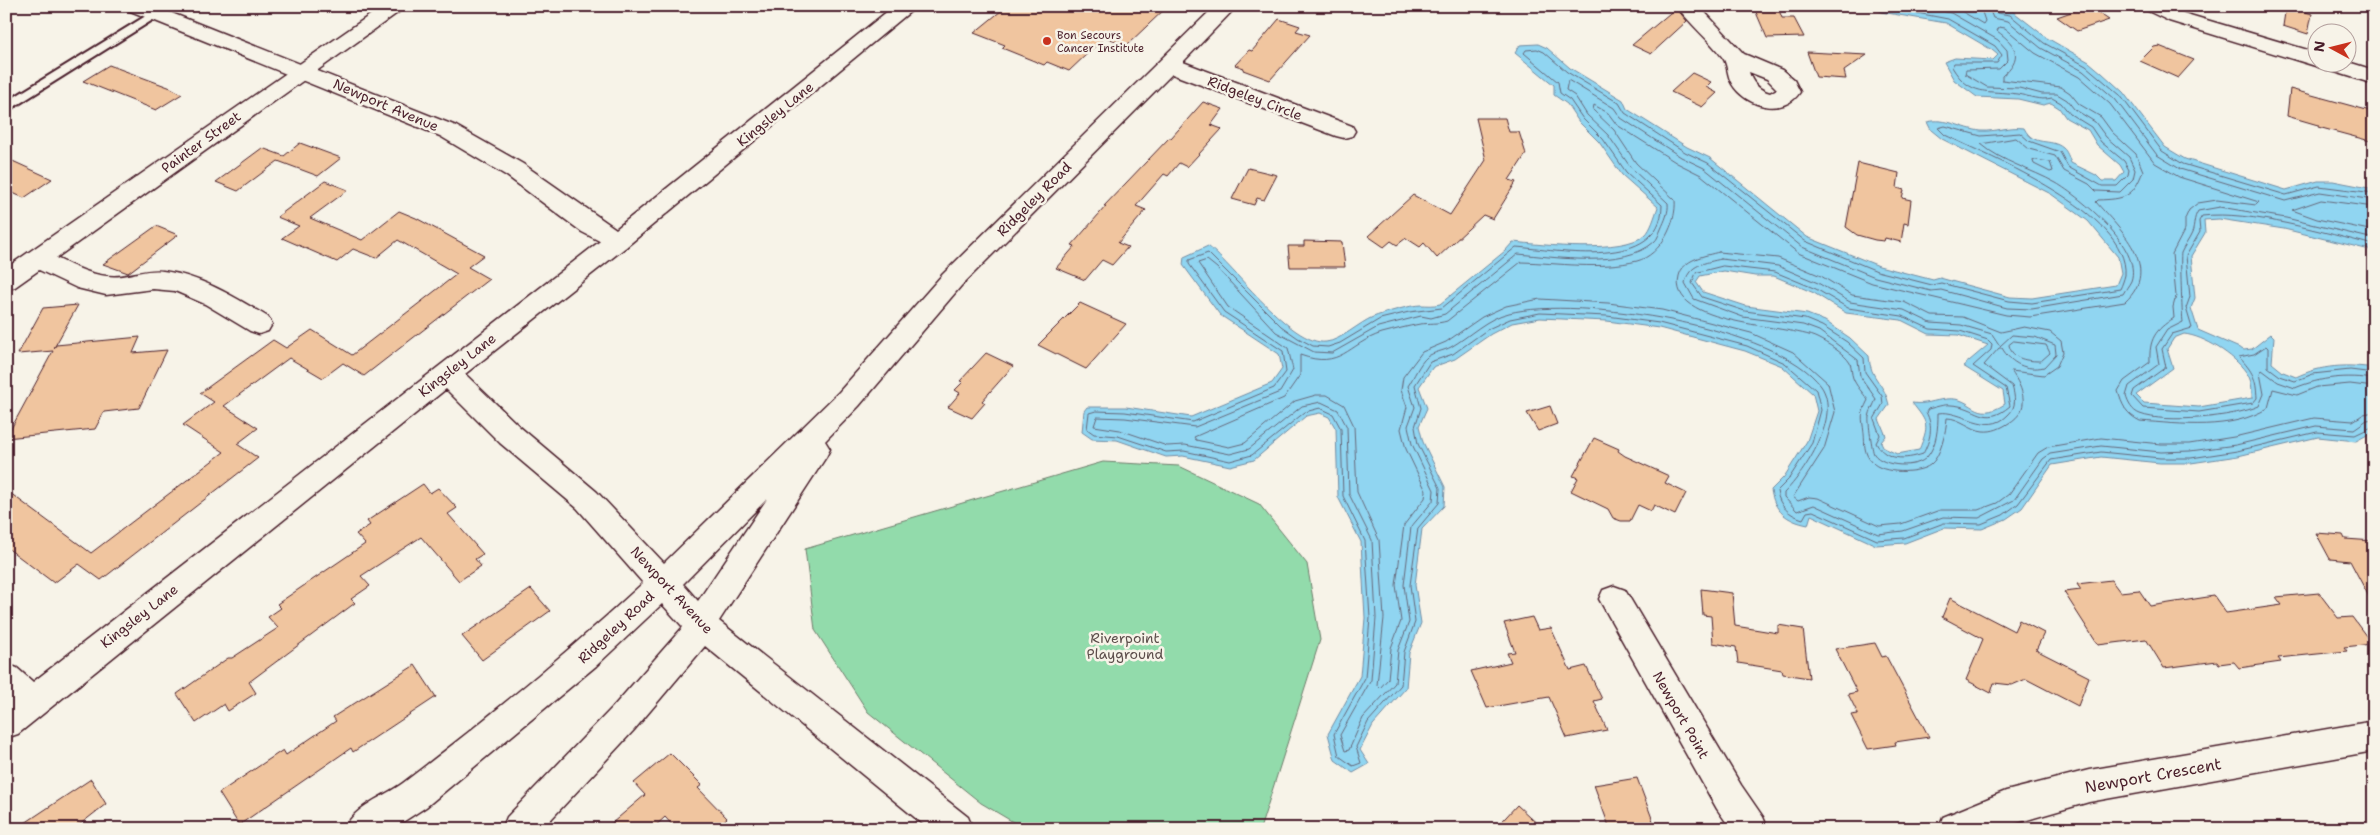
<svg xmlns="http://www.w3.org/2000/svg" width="2380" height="835" font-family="'Shantell Sans',sans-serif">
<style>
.green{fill:#92dbab;stroke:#6e7d6b}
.water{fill:#90d5f1;stroke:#748ca2;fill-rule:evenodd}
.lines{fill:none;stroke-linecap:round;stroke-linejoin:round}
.shore{stroke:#66687a;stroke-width:1}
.building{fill:#f0c59f;stroke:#4a1f2b}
.service-casing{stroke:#4a1f2b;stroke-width:4}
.minor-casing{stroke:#4a1f2b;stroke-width:3}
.tertiary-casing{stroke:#4a1f2b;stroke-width:3}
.service{fill:#f7f3e8;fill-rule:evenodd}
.minor{fill:#f7f3e8;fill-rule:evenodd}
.tertiary{fill:#f7f3e8;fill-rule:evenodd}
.poi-dot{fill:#c8321e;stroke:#f7f3e8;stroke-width:2}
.labels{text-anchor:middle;stroke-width:5;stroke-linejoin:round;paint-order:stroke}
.far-poi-label{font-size:11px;fill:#4a1f2b;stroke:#f7f3e8;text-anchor:start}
.street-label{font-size:14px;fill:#4a1f2b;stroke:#f7f3e8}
.park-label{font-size:14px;fill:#5c4e4b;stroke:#f7f3e8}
.near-street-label{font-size:16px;fill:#4a1f2b;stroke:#f7f3e8}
</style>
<rect width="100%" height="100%" fill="#f7f3e8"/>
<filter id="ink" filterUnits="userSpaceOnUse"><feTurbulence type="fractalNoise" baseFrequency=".02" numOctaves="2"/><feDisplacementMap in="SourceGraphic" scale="10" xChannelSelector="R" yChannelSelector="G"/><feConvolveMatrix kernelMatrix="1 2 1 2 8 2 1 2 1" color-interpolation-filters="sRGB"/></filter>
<g filter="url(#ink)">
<path class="green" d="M1103 462 1179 466 1259 504 1307 564 1320 640 1260 829H1025L981 803 868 712 815 630 805 549Z"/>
<path class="water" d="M1873 6H1981L2011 10 2047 38 2089 62 2102 73 2123 92 2165 147 2185 159 2286 190 2318 181H2333L2374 189V251L2284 229 2219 219 2204 220 2205 233 2191 256 2195 298 2191 308 2198 330 2244 350 2252 349 2271 334 2274 337 2272 363 2283 372 2296 377C2321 365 2347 364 2374 368V427L2369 434 2356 441 2318 437 2238 456 2191 463H2160L2101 457 2052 465 2022 508 2006 519 1982 529 1944 528 1905 543 1876 545 1811 515 1808 525C1787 521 1774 511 1771 490L1784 477 1807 441 1817 411 1813 394 1782 366 1745 351 1659 328 1607 321 1540 318 1512 323 1491 334 1455 359 1433 367 1419 387 1427 408 1419 426 1423 442 1445 487 1444 506 1422 529 1415 585 1421 623 1409 653 1406 688 1373 725 1360 750 1369 764 1353 773 1335 760 1328 734 1360 676 1365 618 1361 542 1338 497 1336 429 1329 417 1320 413 1306 416 1254 460 1230 466 1183 456 1166 457 1117 440 1092 439 1082 432 1084 411 1087 407H1126L1191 417 1272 383 1282 369 1279 354 1220 315 1183 265 1184 257 1208 246C1235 268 1292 346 1326 342 1340 341 1360 322 1373 317 1384 313 1410 305 1421 305 1428 305 1432 306 1440 304L1505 251 1513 242C1544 245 1622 254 1645 235 1651 230 1655 215 1658 207L1622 175 1599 142 1579 122 1567 104 1554 95V85L1515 53 1520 45 1538 44 1547 48 1570 68 1623 100 1627 109 1687 147 1710 158 1807 237 1879 266 1933 280 1940 278 2010 297 2032 298 2116 285 2121 273 2118 257 2088 221 2051 194 1942 139 1931 130 1927 122C1946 117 1963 129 1981 131 1995 132 2009 126 2024 128 2034 148 2050 137 2063 148 2067 151 2069 158 2071 163L2096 175 2102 181H2116L2124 172 2120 165 2097 145 2088 130 2066 118 2059 108 2051 103 2043 105 2018 99 1977 97 1954 80 1944 62 1955 58 1993 60 1998 55 1992 50 1946 23 1881 12ZM1724 271 1755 276H1774L1814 293 1846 313 1901 320 1929 334 1958 335 1988 345 1963 366 2003 391 2005 404C1974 424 1974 396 1947 399 1933 400 1927 405 1912 403 1929 424 1929 425 1919 450L1897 454 1884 448 1881 442 1886 436 1879 419 1889 405C1885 383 1870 380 1869 356L1850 338 1825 321 1807 314 1746 306 1703 292 1696 282 1700 276ZM2184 334C2204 336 2234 355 2246 372 2252 380 2252 388 2252 398L2199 407 2144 403 2136 395 2173 368 2167 349 2174 338Z"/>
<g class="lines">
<path class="shore" d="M1881 6 1948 19 1995 46 2002 55 1997 63H1954L1952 67C1970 97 1988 90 2017 94 2030 96 2039 101 2052 98L2061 103 2070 114 2091 127 2101 142 2124 161 2129 170 2128 175 2117 186H2102L2068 167 2060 152 2029 141 2020 133 1981 136 1945 126 1938 128 1945 135C1990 157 2130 213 2125 275 2124 279 2122 285 2120 289L2032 303 2009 301 1941 283 1932 285 1877 271 1805 241 1708 163 1685 152 1625 113 1619 103 1567 72 1544 52 1537 49 1526 50 1524 53 1558 82 1560 93 1570 100 1583 119 1603 139 1626 172 1662 205C1662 272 1557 250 1516 247L1442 308 1409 312 1380 319 1340 343 1328 347 1313 346 1298 338 1281 326 1208 253 1189 260V264L1224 312 1283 351 1286 372 1274 388 1193 422 1125 412 1096 411 1089 413 1087 429 1094 434 1118 436 1166 452 1184 451 1230 461 1252 455 1305 412 1320 408 1333 414 1341 429 1343 496 1365 541 1370 618 1365 678 1334 734 1339 756 1353 766 1361 763 1356 747 1368 722 1401 685 1404 652 1415 622 1410 585 1418 528 1439 503 1440 488 1418 444 1415 427 1421 408 1415 385 1430 362 1453 354 1488 329 1510 319 1540 313 1607 316 1659 323 1747 346 1785 363 1816 390 1821 410 1812 443 1788 480 1777 491C1779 506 1789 515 1803 519L1807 512 1813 511 1877 540 1904 538 1944 523 1981 524 2003 515 2018 504 2051 460 2101 452 2160 458H2191L2237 451 2317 432 2355 435 2374 426
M1918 6 1951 13 1998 40 2007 50 2008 60 1999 69 1966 70 1965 74 1987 87 2019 88 2042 94H2057L2067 100 2074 109 2095 122 2106 137 2129 157 2135 170 2133 179 2120 192 2096 191 2089 184 2064 171 2055 156 2029 149 2016 138 1981 144C2002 162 2031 169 2056 183 2080 197 2143 248 2131 281 2129 285 2125 290 2123 294L2032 309 2007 308 1941 290 1931 291 1875 277 1802 247 1704 168 1681 157 1621 118 1614 108 1568 80 1566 90 1575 96 1587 115 1608 135 1631 168 1668 203C1669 212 1665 220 1661 229 1659 233 1658 239 1654 242 1624 269 1555 257 1518 254L1445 314 1431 318 1421 316 1378 327 1332 353 1314 352 1276 332 1217 268 1207 260 1198 263 1228 307 1288 348 1293 370 1280 392 1195 427 1125 418 1097 417 1094 426 1120 430 1167 446 1185 445 1230 454 1249 449 1302 406 1321 402 1338 410 1347 427 1349 494 1372 540 1376 618 1371 680 1340 735 1345 751 1349 750 1363 718 1395 683 1398 650 1409 622 1404 585 1411 527 1433 501 1434 490 1412 444 1408 426 1415 407 1408 386C1414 377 1419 364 1427 357 1433 352 1444 351 1451 347 1470 336 1487 318 1509 313 1577 296 1778 326 1821 386 1842 416 1805 472 1784 493V497L1797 511 1814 505 1878 534 1903 531 1943 517 1979 518 2014 500 2043 459 2050 454 2101 446 2161 452 2190 451 2236 445 2316 426 2354 429 2367 420 2374 419
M1953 6 1983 24 1985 21 1980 6
M1988 6 1993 18 2008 21 2041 48 2083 71 2115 99 2157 155 2180 169 2285 201 2320 192 2374 200
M1994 6 1997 13 2010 15 2044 43 2086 66 2120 95 2162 151 2183 164 2286 195 2319 186 2374 193
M2036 160 2050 162 2053 171 2050 172 2034 164 2033 161Z
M2374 207 2321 200 2292 210 2317 219 2374 231
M2374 239 2286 218 2220 207 2198 211C2193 219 2195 225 2192 233 2189 240 2184 246 2181 253 2180 256 2182 317 2183 322L2167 330 2156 347 2159 364 2129 386 2126 396C2128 403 2132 411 2140 414 2166 424 2234 417 2259 406L2264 394 2260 373 2262 370 2278 382 2295 388C2322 377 2346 375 2374 379
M2374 245C2325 233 2251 210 2202 216L2199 221 2200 232 2186 256 2190 297 2186 308 2192 328 2172 334 2162 349 2166 367 2134 390 2132 396 2143 408 2199 412 2253 403 2257 398C2256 378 2253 372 2239 357L2254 354 2266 346 2268 348V367L2280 376 2295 381 2313 374 2350 370 2374 373
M1719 252 1778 258 1821 276 1852 295 1904 302 1932 316 1963 317 2001 332 2024 327 2050 332 2061 341 2063 352 2057 366 2044 375 2011 371C2024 389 2031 410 2009 423 2001 428 1993 432 1983 431 1971 430 1960 418 1947 418 1946 431 1941 457 1930 465 1918 474 1882 474 1872 462 1863 453 1865 443 1864 433 1862 416 1860 416 1868 400 1863 393 1856 386 1853 378 1851 373 1852 368 1850 363 1844 353 1827 343 1817 338 1789 324 1667 326 1679 276 1683 259 1704 256 1719 252Z
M1721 259 1778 266 1818 283 1850 302 1904 310 1931 323 1961 325 1992 334 2000 346 2012 335 2035 337 2055 345 2056 354 2044 367C2027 371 2011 364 2002 348H1999L1984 365 2012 386C2015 396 2017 407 2008 415 1987 437 1961 409 1938 413 1938 428 1937 445 1927 457 1917 469 1883 467 1874 454 1872 451 1868 420 1869 417 1870 411 1874 405 1876 399L1860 376 1858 360 1819 331 1803 325 1743 317 1694 299 1685 283C1689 264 1705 263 1721 259Z
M1723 266 1775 272 1816 289 1848 308 1902 316 1930 329 1960 331 1988 340 1992 344 1991 350 1973 366 2006 388 2010 406C1984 428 1978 406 1951 405 1944 404 1936 407 1928 409L1926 412C1934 427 1930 440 1923 454 1905 460 1886 461 1876 443L1880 435 1874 419 1883 404 1882 396 1865 372 1864 358 1847 342 1822 326 1805 319 1745 311 1702 297 1692 283 1696 273Z
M2014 341 2046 345 2050 353 2041 361C2028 361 2012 360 2009 345Z
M2374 387 2350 384 2317 387 2297 395 2273 389 2268 408C2231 431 2181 424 2140 421 2126 414 2122 405 2118 391L2124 381 2150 362C2149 339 2155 330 2174 318L2173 307 2176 296 2172 254 2185 229V219L2189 210 2198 203 2217 200 2256 205 2259 202 2179 177 2155 163 2110 104 2079 77 2035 53 2005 28 1999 27 1997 31C2018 46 2023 58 2002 76V80L2061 87 2070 93 2079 104 2101 117 2112 132 2136 154 2143 171C2133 198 2124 199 2098 200L2096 202C2119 229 2163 267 2125 302L2030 317 2006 315 1872 283 1798 253 1701 175 1677 163 1617 125 1608 113 1594 105 1593 110 1614 130 1636 163 1675 200C1677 222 1661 255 1637 261 1601 270 1558 263 1521 262L1447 321C1437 324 1430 323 1420 324 1408 326 1394 330 1382 333 1347 344 1342 370 1300 355V375L1284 398 1194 437 1196 440 1229 447 1245 443 1295 401 1316 395H1327L1344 405 1354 426 1357 492 1379 540 1384 618 1377 685 1380 688 1388 679 1391 648 1401 621 1396 585 1404 525 1425 498 1426 491 1406 449 1401 429 1407 407 1401 390 1403 377 1422 352 1446 342 1482 317 1506 306 1540 299 1608 303 1662 310 1751 333 1793 352 1828 383 1835 412 1824 449 1793 497 1798 501 1809 497 1818 498 1879 526 1901 524 1940 510H1978L1997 503 2009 494 2038 453 2048 447 2101 438 2161 444H2189L2234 437 2314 418 2353 421 2364 414 2374 412"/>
</g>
<path class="building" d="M1007 6H1168L1127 45 1105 37 1069 71 1047 62 1044 65 1002 48 1005 45 974 33Z
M2088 6 2109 20 2077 31 2057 17Z
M2286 6 2312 14 2308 34 2283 26Z
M1676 8 1687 21 1651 54 1632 45Z
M1755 10H1779L1782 18H1794L1804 37 1767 38Z
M1279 19 1300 26 1296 31 1310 35 1270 80 1243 70 1244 68 1235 65 1249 50 1252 51Z
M2159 46 2194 60 2178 78 2140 61 2154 47Z
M1807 52 1867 55 1844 71 1846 79 1816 77Z
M109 65 171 88 182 94 156 110 83 81Z
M1692 73 1711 82 1706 87 1717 93 1702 107 1671 92Z
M2290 89 2374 112V142L2318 127V125L2287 116Z
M1203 102 1223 109 1211 125 1222 129 1187 167 1179 163 1168 176 1164 174 1136 206 1146 210 1118 243 1128 247 1112 265 1102 260 1085 280 1056 268 1075 246 1072 245 1106 206H1104L1169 138H1171Z
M1476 118H1505L1509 132H1519L1526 154 1509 180 1516 182 1493 219 1483 215 1437 258 1424 243 1420 247 1406 238 1397 245 1391 241 1384 247 1368 236 1413 195 1450 215 1486 160Z
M300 143 341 158 318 176 278 161 238 191 216 182 262 148 284 156Z
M6 158 52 179 24 198 6 190Z
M1858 163 1899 173 1897 188 1904 190 1902 198 1911 200 1908 224 1904 223 1901 242 1885 238 1884 241 1875 240 1857 235 1846 227Z
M1248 168 1277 175 1264 200 1257 198 1254 205 1232 199Z
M325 181 348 190 310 218 362 240 399 211 416 218 484 255 468 267 489 279 364 376 343 363 323 378 289 358 224 406 258 428 237 444 258 458 101 580 79 564 54 583 6 547V490L91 553 224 452 183 425 214 402 200 393 273 340 286 348 312 330 352 355 457 274 398 240 376 258 353 249 337 262 282 238 299 226 277 217Z
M156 226 178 235 128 273 103 264Z
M1304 241 1342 242 1345 267H1290L1288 246H1304Z
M1080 303 1126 324 1086 369 1038 345Z
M78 305 54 348 56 345 140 337 133 353 167 350 139 408 104 412 95 429 6 438 53 351 18 354 43 308Z
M986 353 1013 366 982 401 985 403 972 418 948 407 960 393 955 390 963 382 960 381Z
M1550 406 1557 424 1538 431 1527 413Z
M1594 438 1619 449 1618 451 1625 456 1669 476 1665 483 1686 493 1675 515 1654 505 1651 511 1638 505 1630 521H1621L1613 518 1608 509 1571 491 1578 478 1573 476Z
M423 484 430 493 438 488 457 508 448 514 483 554 475 559 481 566 459 581 421 537 361 576 370 586 351 599 355 603 249 682 256 693 228 711 224 704 196 723 177 694 228 658H232L278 628 268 617 281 608 277 604 365 544 356 534 370 525 367 521Z
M2316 533 2343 535 2345 539 2374 541V606L2350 561 2330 559Z
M2111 580 2120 592 2139 590 2150 606 2214 596 2226 613 2282 605 2276 597 2319 593 2338 618 2352 617 2372 644 2344 647 2347 651 2278 658 2281 662 2239 668 2234 662 2219 664 2217 661 2164 668 2146 639 2098 645 2064 592 2081 590 2077 584Z
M531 589 550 611 482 660 462 636Z
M1701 589 1732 593 1735 626 1778 633V625L1803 629 1809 678 1783 674 1782 670 1738 663 1736 647 1713 643 1711 616 1703 615Z
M1950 598 2014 631 2019 620 2044 633 2036 650 2089 677 2078 706 2026 679 2012 685 1994 683 1991 693 1966 680 1983 639 1942 617Z
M1532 617 1538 630 1551 628 1570 670 1586 666 1602 699 1594 701 1607 730 1567 738 1549 697 1487 708 1471 671 1511 662 1507 653 1515 652 1504 623Z
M1875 643 1882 657 1886 656 1929 737 1895 742 1896 745 1868 749 1851 715 1858 714 1848 694 1857 692 1835 649Z
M415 665 436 697 353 752 351 748 239 825 219 793 283 750 286 755 336 721 333 717Z
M670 753 702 785 698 788 727 818 715 829H676L665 817 652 829H605L645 795 634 783Z
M1637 778 1656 829H1610L1594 785Z
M91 779 106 804 74 829H16Z
M1517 805 1543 829H1495Z"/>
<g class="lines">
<g class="service-casing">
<path id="service" d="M162 6H175L6 112V102Z"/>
</g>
<g class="minor-casing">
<path id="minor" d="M383 6H407L56 258C77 268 98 279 122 276 136 274 149 269 163 271 202 276 236 298 268 317L272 324 268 331 259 334 250 331 205 304 175 291 153 289 106 295 77 288 39 270 15 287 6 290V268Z
M1215 6H1237L1183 62 1352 126 1355 131 1352 136 1344 138 1336 136 1172 74 961 286 859 406 825 441 830 449 826 457 719 621 968 817 973 829H929L705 646 634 730 542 829H502L507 817 612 708 683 627 662 604 596 666 426 807 392 829H345C354 806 384 797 403 783 486 720 567 653 643 583L577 508 500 443 446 389 18 734 6 738V703L9 701 6 699V664L17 668 33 682 608 235 617 232 626 235 629 241 626 247 465 374 520 427 597 492 664 563 839 392 943 274ZM767 499 698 601 683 584Z
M1677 6H1699L1744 54 1782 70 1794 80 1800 92C1783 118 1745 106 1732 84 1727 76 1728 65 1723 58 1710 40 1690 25 1677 6ZM1749 72 1767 79 1777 89 1770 93C1759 90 1752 83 1749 72Z
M2143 6H2170L2183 13 2318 53V62H2348L2374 70V84L2169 21 2146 10Z
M1614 586 1625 590 1741 785 1763 817 1768 829H1731L1717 809 1599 599 1603 590Z
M2374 721V751L2089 802 1996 829H1938L1943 817 2006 791 2089 770Z"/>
</g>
<g class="tertiary-casing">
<path id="tertiary" d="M125 6H154L456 126 523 164 616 229 894 6H917L626 247 617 250 582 232 507 176 440 136 128 10Z"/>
</g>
<use href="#service" class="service"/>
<use href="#minor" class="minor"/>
<use href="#tertiary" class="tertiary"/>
</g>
</g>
<circle class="poi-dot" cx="1047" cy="41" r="5"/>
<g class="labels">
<g class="far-poi-label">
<text x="1057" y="39">Bon Secours<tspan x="1057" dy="13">Cancer Institute</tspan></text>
</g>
<g class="street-label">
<text transform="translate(1255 98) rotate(21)" y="5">Ridgeley Circle</text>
<text transform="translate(386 105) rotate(23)" y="5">Newport Avenue</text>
<text transform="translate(775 114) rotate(-39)" y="5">Kingsley Lane</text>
<text transform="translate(201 142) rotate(-36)" y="5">Painter Street</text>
<text transform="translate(1034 199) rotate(-45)" y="5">Ridgeley Road</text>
<text transform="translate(457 365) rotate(-38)" y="5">Kingsley Lane</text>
<text transform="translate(672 590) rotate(47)" y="5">Newport Avenue</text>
<text transform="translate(139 616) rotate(-38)" y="5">Kingsley Lane</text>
<text transform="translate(616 627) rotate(-43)" y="5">Ridgeley Road</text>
<text transform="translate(1681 715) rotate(60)" y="5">Newport Point</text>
</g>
<g class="park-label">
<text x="1125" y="643">Riverpoint<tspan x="1125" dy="16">Playground</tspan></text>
</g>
<g class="near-street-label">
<text transform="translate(2153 775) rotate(-10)" y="6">Newport Crescent</text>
</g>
</g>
<rect width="2380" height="835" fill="none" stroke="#f7f3e8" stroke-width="25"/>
<rect x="12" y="12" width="2355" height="810" fill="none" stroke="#4a1f2b" stroke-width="2" filter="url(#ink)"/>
<g transform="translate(2332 48) rotate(277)"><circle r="24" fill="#f7f3e8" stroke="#b29e9c"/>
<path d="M0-4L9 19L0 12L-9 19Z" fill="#c8321e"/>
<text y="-8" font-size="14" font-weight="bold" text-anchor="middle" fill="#4a1f2b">N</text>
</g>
</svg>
